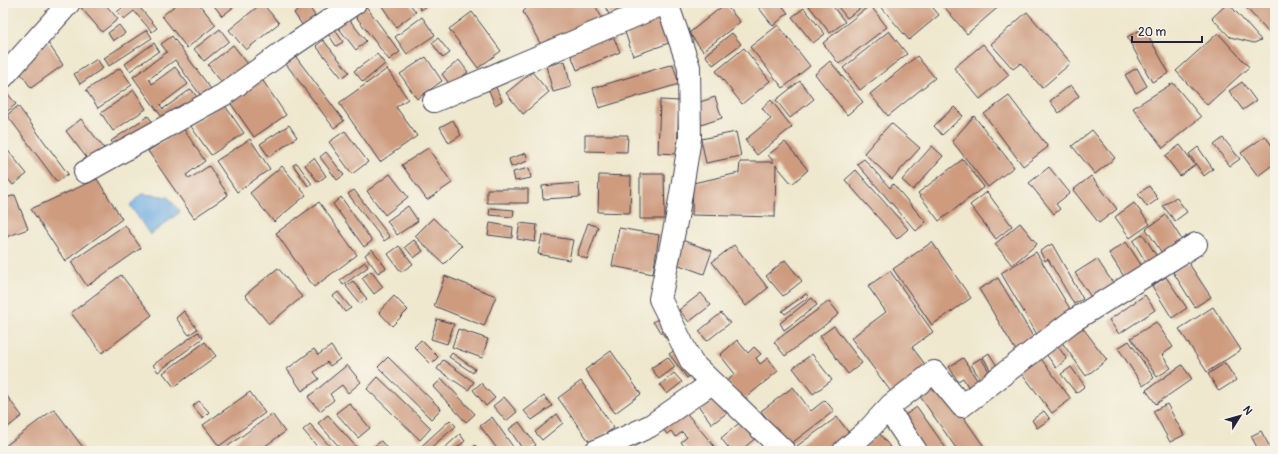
<svg xmlns="http://www.w3.org/2000/svg" width="1278" height="454" font-family="Pangolin,sans-serif">
<style>
.water{fill:#70aee3;stroke:#49688f}
.building{fill:#ce9b7f}
.lines{fill:none;stroke-linecap:round;stroke-linejoin:round}
.minor-casing{stroke:#414051;stroke-width:24}
.minor{stroke:#fff;stroke-width:22}
</style>
<rect width="100%" height="100%" fill="#f7f3e8"/>
<filter id="ink" filterUnits="userSpaceOnUse"><feTurbulence type="fractalNoise" baseFrequency=".025" numOctaves="2"/><feDisplacementMap in="SourceGraphic" scale="8" xChannelSelector="R" yChannelSelector="G"/><feConvolveMatrix kernelMatrix="1 2 1 2 8 2 1 2 1" color-interpolation-filters="sRGB"/></filter>
<filter id="wash" filterUnits="userSpaceOnUse"><feTurbulence type="fractalNoise" baseFrequency=".012" numOctaves="4" result="noise"/><feDisplacementMap in="SourceGraphic" scale="16" xChannelSelector="R" yChannelSelector="G"/><feGaussianBlur stdDeviation="0.9" result="paint"/><feColorMatrix in="noise" values="0 0 0 0 0 0 0 0 0 0 0 0 0 0 0 0 0 1.4 0 .05"/><feComposite in="paint" operator="in"/></filter>
<g filter="url(#wash)">
<rect width="100%" height="100%" fill="#efe8ce"/>
<path class="water" d="M141 194 155 195 168 197 180 212 150 235 130 205Z"/>
<g id="blocks">
<path class="building" d="M3 3H10L3 12Z
M77 3H104L118 19 102 32Z
M128 3H136L157 28 152 32 134 11 124 19 117 12Z
M178 3H198L216 25 187 48 162 16Z
M212 3H239L222 16Z
M262 3 279 23 246 50 229 30Z
M380 3H409L416 12 396 27Z
M417 3H431L421 10Z
M531 3H594L604 22 542 47 523 12Z
M603 3H648L613 22Z
M755 3H780L788 13 773 26Z
M813 3H830L845 22 830 33 809 6Z
M835 3H864L865 5 847 18Z
M878 3H929L939 15 909 40Z
M941 3H1003L967 34Z
M1228 3 1261 40 1254 43 1230 37 1212 18Z
M1242 3H1271L1275 8V28L1269 33Z
M307 4 316 17 303 26 294 13Z
M725 4 740 22 703 51 689 33Z
M365 5 400 52 389 60 354 14Z
M870 5 887 27 839 64 823 43Z
M804 8 825 34 813 43 792 17Z
M658 10 669 43 633 56 622 23Z
M472 12 501 51 478 68 449 29Z
M1027 12 1071 63 1042 88 1021 63 1013 69 991 44Z
M422 17 435 35 407 54 395 37Z
M348 18 366 41 356 50 337 26Z
M119 25 125 33 113 41 108 33Z
M332 25 343 42 336 46 325 29Z
M778 25 810 66 783 88 750 47Z
M1144 28 1169 73 1152 82 1127 37Z
M220 29 229 41 204 61 194 49Z
M610 29 620 52 577 70 568 47Z
M147 30 152 38 109 66 104 58Z
M889 31 907 54 860 90 843 68Z
M732 33 741 44 713 65 705 55Z
M1218 33 1249 67 1207 105 1176 71Z
M172 36 211 89 201 96 175 60 149 79 152 84 175 67 188 84 160 105 163 109 191 89 197 97 164 120 133 77 167 52 161 44Z
M438 38 450 53 443 58 432 43Z
M323 40 349 72 342 78 316 46Z
M48 43 63 65 31 88 16 66Z
M154 43 159 51 130 71 125 64Z
M983 44 1009 75 980 99 954 68Z
M233 45 248 64 223 84 208 65Z
M744 48 770 81 742 104 716 71Z
M377 54 385 64 363 82 354 71Z
M917 56 935 78 888 116 870 94Z
M296 57 344 121 334 128 286 64Z
M426 57 442 81 417 99 400 74Z
M97 59 103 68 80 84 74 74Z
M459 60 468 72 451 86 442 74Z
M565 61 571 87 553 92 546 66Z
M830 61 863 102 847 115 815 74Z
M673 64 679 84 599 108 593 88Z
M120 68 132 85 98 108 86 90Z
M1137 68 1147 86 1136 93 1125 75Z
M387 69 408 99 396 107 417 136 380 162 339 103Z
M532 72 549 92 523 114 506 93Z
M261 78 286 115 254 137 229 101Z
M800 81 814 99 790 118 776 100Z
M1242 82 1256 101 1243 110 1229 91Z
M494 83 502 101 495 105 487 86Z
M1173 83 1201 117 1163 148 1133 108Z
M1071 85 1079 96 1059 113 1050 101Z
M3 88 16 104 3 115Z
M134 90 146 109 113 131 101 113Z
M1009 96 1048 147 1023 166 984 114Z
M715 97 722 118 701 125 694 104Z
M660 100 679 101 677 154 658 153Z
M771 100 792 127 757 155 745 140 771 119 762 108Z
M223 103 244 133 211 155 190 125Z
M18 106 68 174 57 182 7 115Z
M954 107 963 116 942 135 934 126Z
M148 116 154 124 116 149 111 141Z
M974 116 1014 167 988 187 952 141Z
M81 119 104 148 89 161 66 131Z
M453 120 461 135 449 143 440 127Z
M891 123 920 148 892 179 864 153Z
M289 125 297 137 269 157 260 144Z
M183 128 205 161 186 175 189 179 209 166 228 195 194 218 148 151Z
M1092 130 1115 158 1095 174 1072 146Z
M345 131 368 162 352 174 329 142Z
M736 132 741 156 706 163 701 139Z
M585 135H628L627 152 585 151Z
M1265 136 1275 150V163L1258 176 1241 153Z
M1223 138 1240 159 1230 166 1214 145Z
M250 139 270 169 237 192 216 161Z
M785 142 808 170 792 184 776 165 775 217 692 215 693 183 739 173 740 162H774L768 155Z
M1180 145 1195 165 1180 176 1165 156Z
M932 146 943 156 913 190 902 180Z
M5 147 27 174 13 185 3 173V149Z
M1198 147 1213 169 1204 176 1189 154Z
M428 148 452 183 427 200 402 165Z
M326 152 344 175 337 180 320 157Z
M526 153 528 161 511 167 509 159Z
M314 158 326 176 318 182 305 165Z
M864 159 890 188 893 184 926 222 916 231 857 164Z
M963 159 984 187 939 221 918 193Z
M297 163 312 184 308 186 293 165Z
M282 166 306 195 274 222 250 193Z
M1049 167 1070 193 1056 204 1060 209 1054 214 1029 183Z
M529 168 531 178 515 181 513 172Z
M856 170 908 229 897 239 845 180Z
M390 174 408 197 385 215 367 191Z
M640 174H664L665 219H640Z
M599 175 631 176 630 213 598 212Z
M1091 176 1117 209 1099 223 1073 190Z
M97 179 122 219 65 261 31 209Z
M579 183 580 197 543 199 542 186Z
M1149 186 1158 199 1147 207 1138 194Z
M487 189H528V203H487Z
M354 190 390 237 384 241 348 194Z
M987 192 1012 226 996 239 970 205Z
M15 195 28 229 3 238V199Z
M341 197 372 241 364 247 333 204Z
M1176 197 1187 212 1175 221 1163 206Z
M319 202 357 255 314 287 276 233Z
M1134 203 1150 224 1130 238 1115 217Z
M408 206 418 221 397 235 387 221Z
M490 208 514 210 513 217 489 215Z
M1166 215 1184 243 1164 256 1146 229Z
M433 218 462 246 444 264 415 236Z
M490 223 513 227 512 238 488 235Z
M520 223 537 225 535 242 517 239Z
M588 223 598 227 587 259 577 255Z
M1020 223 1037 244 1012 265 995 244Z
M125 225 141 248 87 286 71 262Z
M619 228 659 235 653 274 612 266Z
M1143 234 1159 260 1148 266 1133 241Z
M542 235 573 240 569 260 538 254Z
M679 239 712 251 704 274 671 262Z
M414 240 423 251 414 258 405 247Z
M932 242 971 298 932 325 893 269Z
M1126 242 1146 272 1128 283 1109 253Z
M1052 244 1083 299 1074 304 1048 259 1045 261 1040 251Z
M734 245 768 288 746 306 712 262Z
M399 246 413 264 401 272 388 254Z
M372 249 386 268 378 273 365 255Z
M1036 252 1075 317 1039 338 1001 273Z
M1097 259 1117 289 1095 303 1075 273Z
M785 260 802 281 783 296 766 276Z
M365 262 368 267 343 285 340 280Z
M1188 262 1211 297 1195 307 1173 272Z
M278 268 302 297 269 324 245 295Z
M371 271 383 287 374 294 362 278Z
M890 271 933 332 912 347 930 371 895 397 851 338 886 312 868 286Z
M121 275 152 315 102 353 71 313Z
M445 276 496 296 484 326 434 306Z
M1166 277 1187 308 1172 318 1152 286Z
M998 278 1038 345 1019 356 979 289Z
M353 281 367 299 360 304 346 286Z
M338 292 351 308 345 312 333 296Z
M701 293 711 305 689 322 679 310Z
M806 294 809 297 785 314 782 311Z
M1145 295 1155 310 1119 334 1109 320Z
M394 296 408 310 392 326 379 312Z
M812 298 817 305 784 330 780 323Z
M829 301 839 314 785 356 774 342Z
M1213 307 1241 350 1207 372 1179 329Z
M184 311 197 329 189 335 176 318Z
M721 313 730 323 707 341 699 331Z
M661 317 671 344 653 322Z
M437 319 454 324 447 344 431 339Z
M1076 319 1107 360 1086 376 1056 334Z
M1156 322 1173 347 1162 355 1171 368 1157 377 1131 338Z
M834 326 862 363 848 374 820 336Z
M458 329 488 339 482 358 452 347Z
M198 332 203 338 158 372 153 365Z
M1052 338 1067 359 1056 368 1041 347Z
M421 340 438 357 431 364 414 347Z
M737 340 748 353 754 347 761 354 756 358 760 364 768 358 778 371 743 400 727 381 735 374 720 355Z
M1129 341 1154 378 1143 386 1118 348Z
M205 342 216 356 174 387 163 373Z
M331 346 340 359 330 366 327 362 314 372 319 379 302 391 287 369 314 349 318 355Z
M678 348 695 372 687 378 669 354Z
M611 351 641 394 615 413 585 370Z
M1036 352 1071 399 1052 413 1017 367Z
M452 353 475 369 473 373 449 357Z
M989 353 1000 371 993 375 983 357Z
M812 354 832 380 813 394 793 368Z
M388 357 441 409 431 419 378 367Z
M668 357 675 367 659 379 651 368Z
M963 358 981 386 971 392 963 378 958 381 949 367Z
M981 358 993 378 983 384 971 364Z
M443 360 474 382 468 390 437 369Z
M1225 363 1236 380 1219 391 1208 374Z
M347 365 361 382 348 393 342 385 330 394 334 400 320 411 308 397Z
M1182 365 1192 379 1156 404 1146 390Z
M1071 367 1085 386 1076 393 1061 374Z
M674 373 682 382 667 394 660 385Z
M378 377 431 428 420 440 367 389Z
M442 379 475 414 466 422 433 387Z
M937 379 987 451H958L917 392Z
M581 381 614 428 591 444 558 398Z
M481 383 495 398 486 406 473 390Z
M793 387 811 411 825 400 834 411 788 446 761 411Z
M710 388 728 412 712 424 694 400Z
M3 391 22 416 3 431Z
M250 392 265 413 219 446 203 425Z
M544 396 552 406 532 420 524 411Z
M504 397 517 412 506 421 493 406Z
M199 401 209 412 203 418 193 406Z
M349 403 370 428 358 438 336 413Z
M1167 404 1184 435 1170 442 1153 411Z
M917 407 948 451H926L902 417Z
M54 409 85 450 83 451H7L4 447Z
M683 409 718 451H688L681 442 687 437 682 432 676 437 671 431 667 434 661 427Z
M1044 411 1050 419 1037 428 1032 420Z
M272 414 285 432 258 451H226L224 449Z
M557 414 563 423 542 440 535 432Z
M328 415 358 449 355 451H343L318 423Z
M492 417 516 451H499L480 426Z
M837 417 852 437 833 451H801L797 446Z
M450 420 456 426 427 451H416Z
M743 420 757 437 740 451H731L721 438Z
M519 422 536 445 528 451H524L509 429Z
M310 424 334 451H321L303 430Z
M1261 431 1271 449 1268 451H1259L1251 436Z
M460 434 465 441 453 451H441Z
M880 434 890 447 885 451H861L860 450Z
M629 439 636 449 634 451H611Z
M381 441 389 451H368Z
M475 445 480 451H468Z"/>
</g>
</g>
<g filter="url(#ink)">
<use href="#blocks" fill-opacity="0" stroke="#414051" stroke-width="1"/>
<g class="lines">
<g class="minor-casing">
<path id="minor" d="M667 3 689 67 690 138 678 212 660 299 692 363 784 451
M3 77 69 3
M434 101 665 3
M85 172 223 95 287 49 355 3
M888 409 916 451
M596 451 650 426 712 383
M844 451 868 430 891 405 934 372 962 406 1071 322 1196 244"/>
</g>
<use href="#minor" class="minor"/>
</g>
</g>
<rect width="1278" height="454" fill="none" stroke="#f7f3e8" stroke-width="16"/>
<g transform="translate(1240 416) rotate(53)" stroke="#f7f3e8" stroke-width="3" paint-order="stroke">
<path d="M0-3L7 15L0 10L-7 15Z" fill="#22223b"/>
<text y="-6" font-size="11" font-weight="bold" text-anchor="middle" fill="#22223b">N</text>
</g>
<path d="M1132 36v6h70v-6" fill="none" stroke="#22223b" stroke-width="2"/>
<text x="1138" y="36" font-size="12" fill="#22223b" stroke="#f7f3e8" stroke-width="3" paint-order="stroke">20 m</text>
</svg>
